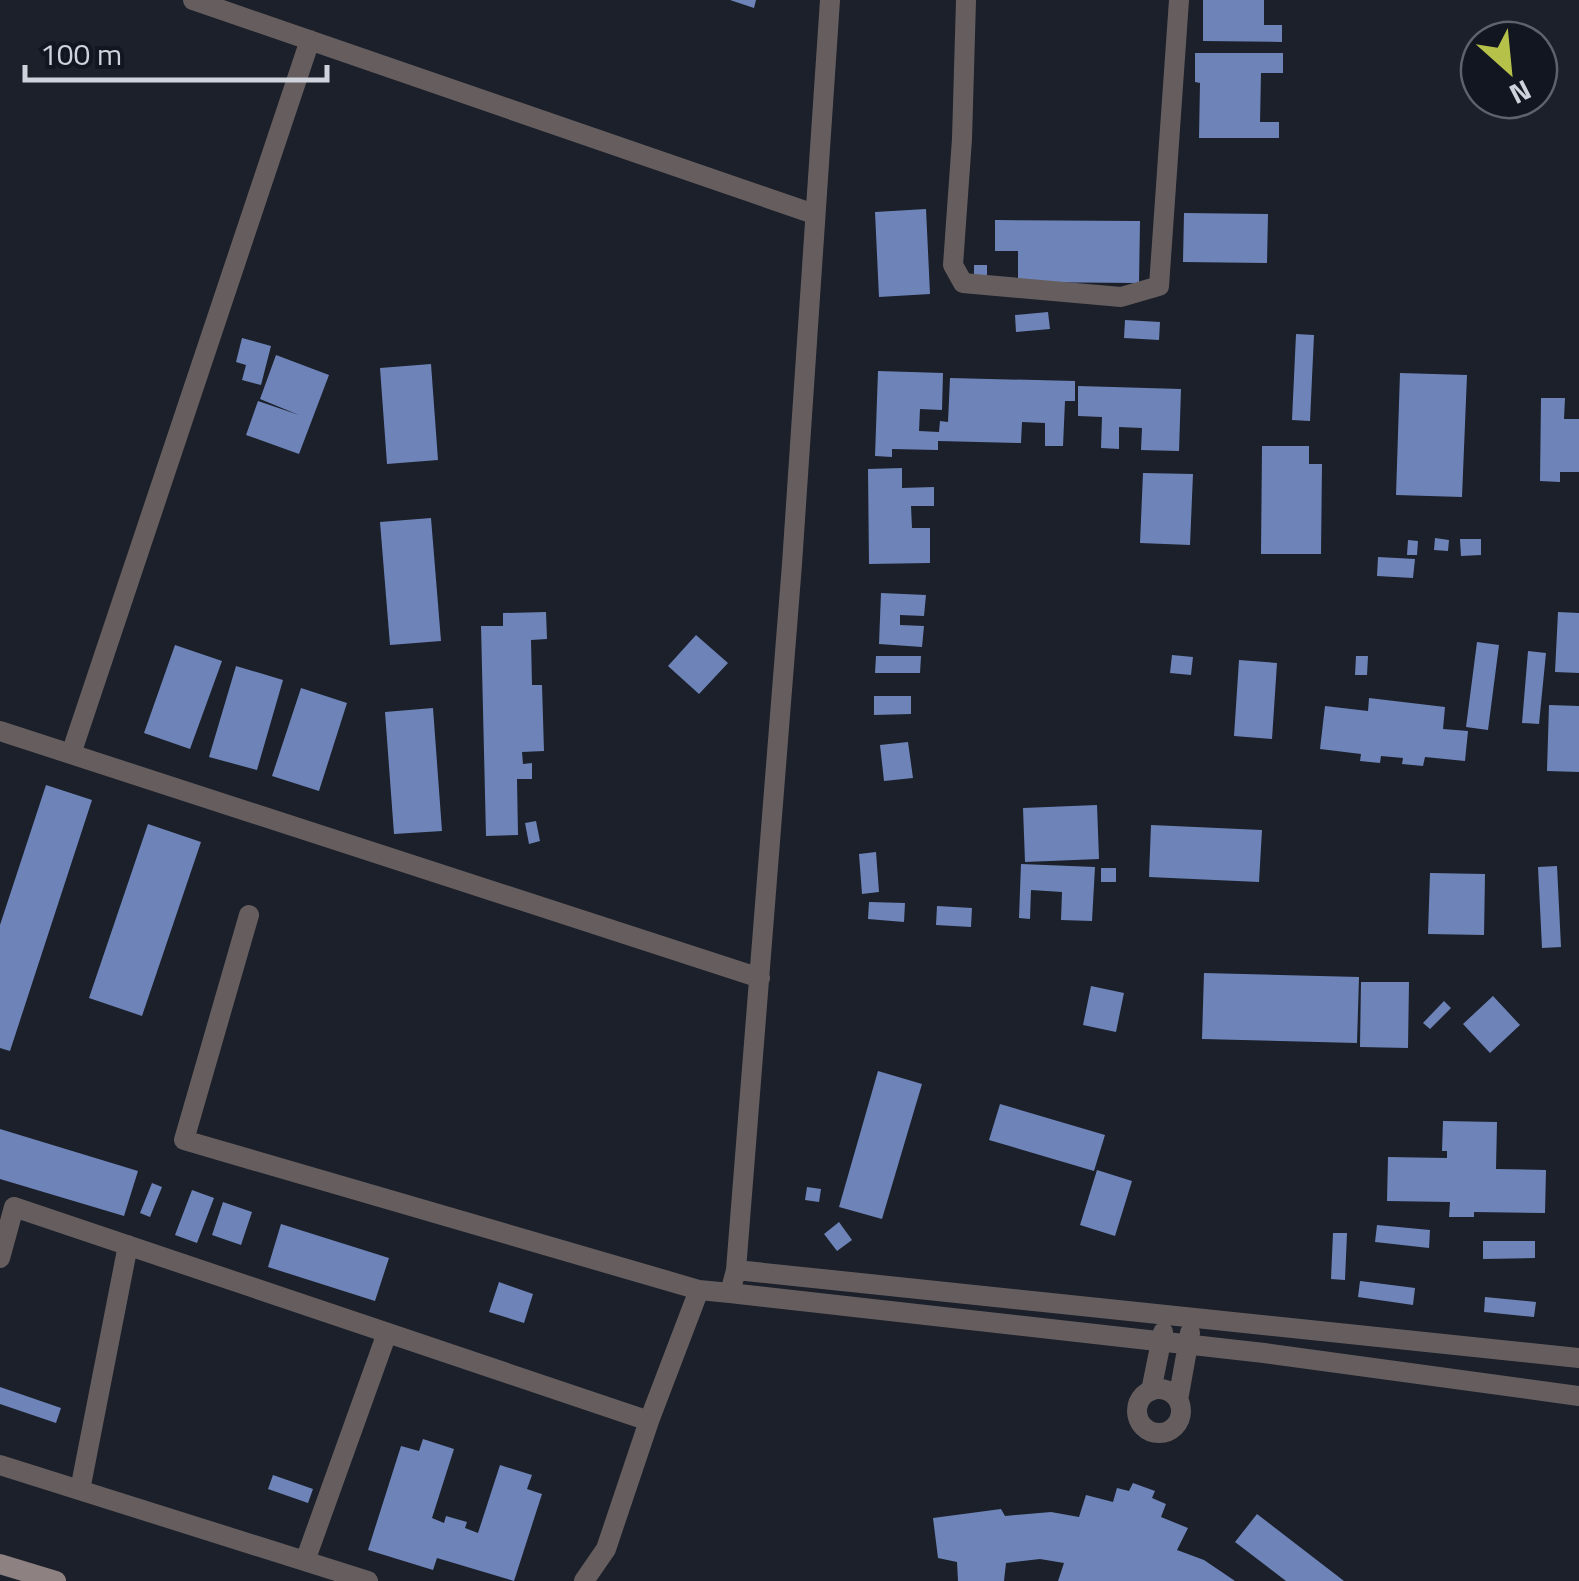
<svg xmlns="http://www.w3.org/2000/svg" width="1579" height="1581" font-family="'Titillium Web',sans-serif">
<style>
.building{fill:#6e84b8}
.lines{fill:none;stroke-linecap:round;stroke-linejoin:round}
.street{stroke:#665e5e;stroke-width:20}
.secondary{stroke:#8e8182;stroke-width:20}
</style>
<rect width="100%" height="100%" fill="#1b202b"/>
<path class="building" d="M730 0H756L754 8Z
M1203 0H1264V25H1282V42L1203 41Z
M1195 53H1283V73H1261L1260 122H1279V138H1199L1200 83 1195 82Z
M926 209 930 294 879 297 875 212Z
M1184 213 1268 214 1267 263 1183 262Z
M995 220 1140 221 1139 283 1018 282V251H995Z
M974 265H987V284H974Z
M1048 312 1050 329 1016 332 1015 315Z
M1125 320 1160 322 1159 340 1124 338Z
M1296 334 1314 335 1310 421 1292 420Z
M242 338 271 346 261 385 242 380 246 365 236 362Z
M276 355 329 375 299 454 246 435 258 401 299 415 260 399Z
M431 364 438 460 387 464 380 368Z
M878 371 943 373 942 410 920 409 919 431 939 432 940 421 948 422 950 378 1075 381V401H1065L1063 446H1045V423L1022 422 1021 443 938 441V450L892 449V457L875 456Z
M1400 373 1467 375 1462 497 1396 495Z
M1078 386 1181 389 1179 451 1141 450 1142 428 1119 427V449L1101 448 1102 417 1078 416Z
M1541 398H1565L1564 419H1579V472H1560V482L1540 481Z
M1262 446H1309V464H1322L1321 554H1261Z
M902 468V488L934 487V506H911L912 528H930V563L869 564 868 469Z
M1143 473 1193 474 1190 545 1140 543Z
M431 518 441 641 390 645 380 522Z
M1435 538 1449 540 1448 551 1434 550Z
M1460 539H1481V555L1461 556Z
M1408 540 1418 541 1417 555H1407Z
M1378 557 1415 559 1413 578 1377 576Z
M881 593 926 595 924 616 900 615V625L924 626 922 647 879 644Z
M546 612 547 639 531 640 532 685H542L544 751 522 752 523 764 532 763V779H517L518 835 486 836 481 626H503V613Z
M1558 612 1579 613V673L1555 672Z
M696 635 728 663 699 694 668 666Z
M1477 642 1499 645 1488 730 1466 727Z
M175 645 222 661 190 749 144 733Z
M1528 651 1546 653 1539 724 1522 723Z
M1172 655 1193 657 1191 675 1170 673Z
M876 656H921L920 673H875Z
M1356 656H1368L1367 675H1355Z
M1239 660 1277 663 1272 739 1234 736Z
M236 666 283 680 257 770 209 757Z
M301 688 347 703 319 791 272 776Z
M874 696H911V714L874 715Z
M1369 698 1445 707 1443 729 1468 731 1465 761 1425 757 1423 766 1402 764 1403 758 1381 756 1380 763 1360 761 1361 754 1320 749 1325 706 1368 711Z
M1549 705 1579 706V772L1547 771Z
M433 708 442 831 394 834 385 712Z
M908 742 913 778 884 781 880 745Z
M46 785 92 800 10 1051 0 1048V925Z
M1097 805 1099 859 1025 862 1023 808Z
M536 821 540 841 529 844 525 823Z
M148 824 201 842 142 1016 89 998Z
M1151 825 1262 830 1259 882 1149 877Z
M876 852 879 892 862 894 859 854Z
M1021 864 1095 867 1092 921 1061 920 1062 892 1031 890 1030 919 1019 918Z
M1557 866 1561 947 1542 948 1538 867Z
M1101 868H1116V882H1101Z
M1430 873 1485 874 1484 935 1428 934Z
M869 902 905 903 904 922 868 919Z
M937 906 972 908 971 927 936 925Z
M1204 973 1359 977 1357 1043 1202 1039Z
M1361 982H1409L1408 1048 1360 1047Z
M1091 986 1124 993 1116 1032 1083 1025Z
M1493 996 1520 1025 1490 1053 1463 1024Z
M1444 1001 1451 1008 1430 1029 1423 1023Z
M878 1071 922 1084 882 1219 839 1207Z
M1000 1104 1105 1135 1094 1171 989 1140Z
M1443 1121 1497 1122 1496 1169 1546 1170 1545 1213 1474 1212V1217H1449L1450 1202 1387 1201 1388 1157 1447 1158V1151H1442Z
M0 1129 138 1171 124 1216 0 1179Z
M1097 1170 1132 1181 1115 1236 1080 1225Z
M152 1183 162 1187 150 1217 140 1213Z
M807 1187 821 1189 819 1202 805 1200Z
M192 1190 214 1198 197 1243 175 1235Z
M223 1202 252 1212 241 1245 212 1235Z
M839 1222 852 1240 837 1251 824 1234Z
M281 1224 389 1258 375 1301 268 1267Z
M1377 1225 1430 1230 1429 1248 1375 1242Z
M1333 1233H1347L1345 1280 1331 1279Z
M1483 1241H1535V1258L1483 1259Z
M1360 1281 1415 1288 1413 1305 1358 1297Z
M499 1282 533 1294 524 1323 489 1312Z
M1485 1297 1536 1302 1534 1317 1484 1312Z
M0 1387 61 1408 56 1423 0 1404Z
M423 1439 454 1449 432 1518 444 1523 446 1516 467 1522 465 1528 478 1533 500 1465 532 1475 527 1489 542 1494 514 1581 437 1558 433 1570 368 1550 401 1446 419 1451Z
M273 1475 313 1489 308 1503 268 1489Z
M1133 1483 1155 1491 1152 1498 1166 1504 1161 1517 1188 1528 1177 1550 1204 1560 1235 1581H1058L1064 1563 1040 1559 1006 1563 1004 1581H958L957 1562 938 1558 933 1518 1001 1509 1005 1516 1051 1512 1079 1517 1086 1495 1113 1502 1117 1488 1129 1491Z
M1257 1514 1344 1581H1286L1235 1542Z"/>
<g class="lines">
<path class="street" d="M193 0 814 214
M966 0 962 139 953 265 963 283 1121 297 1159 286 1179 0
M0 731 760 978
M71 754 310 40
M249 915 184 1140 699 1290
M0 1258 14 1207 649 1421
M736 1270 1579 1358
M730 1293 1264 1353 1579 1396
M1137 1411a22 22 0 1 1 44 0a22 22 0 1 1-44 0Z
M1151 1391 1163 1332
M1178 1400 1190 1333
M0 1465 368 1581
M80 1490 128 1245
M305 1561 387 1333
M584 1581 606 1549 649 1421 699 1290 730 1293 736 1270 792 564 830 0"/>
<path class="secondary" d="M0 1564 56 1581"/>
</g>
<g transform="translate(1509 70) rotate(153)"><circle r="48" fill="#121621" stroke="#5e626b" stroke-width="2.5"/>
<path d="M0-8L18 38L0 25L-18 38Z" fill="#b6c149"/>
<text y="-15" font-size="28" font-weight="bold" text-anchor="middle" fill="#cfd3db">N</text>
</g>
<path d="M25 65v15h302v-15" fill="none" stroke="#cfd3db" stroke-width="5"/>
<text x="40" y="65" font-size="30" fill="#cfd3db" stroke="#121621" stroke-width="8" paint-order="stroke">100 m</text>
</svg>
